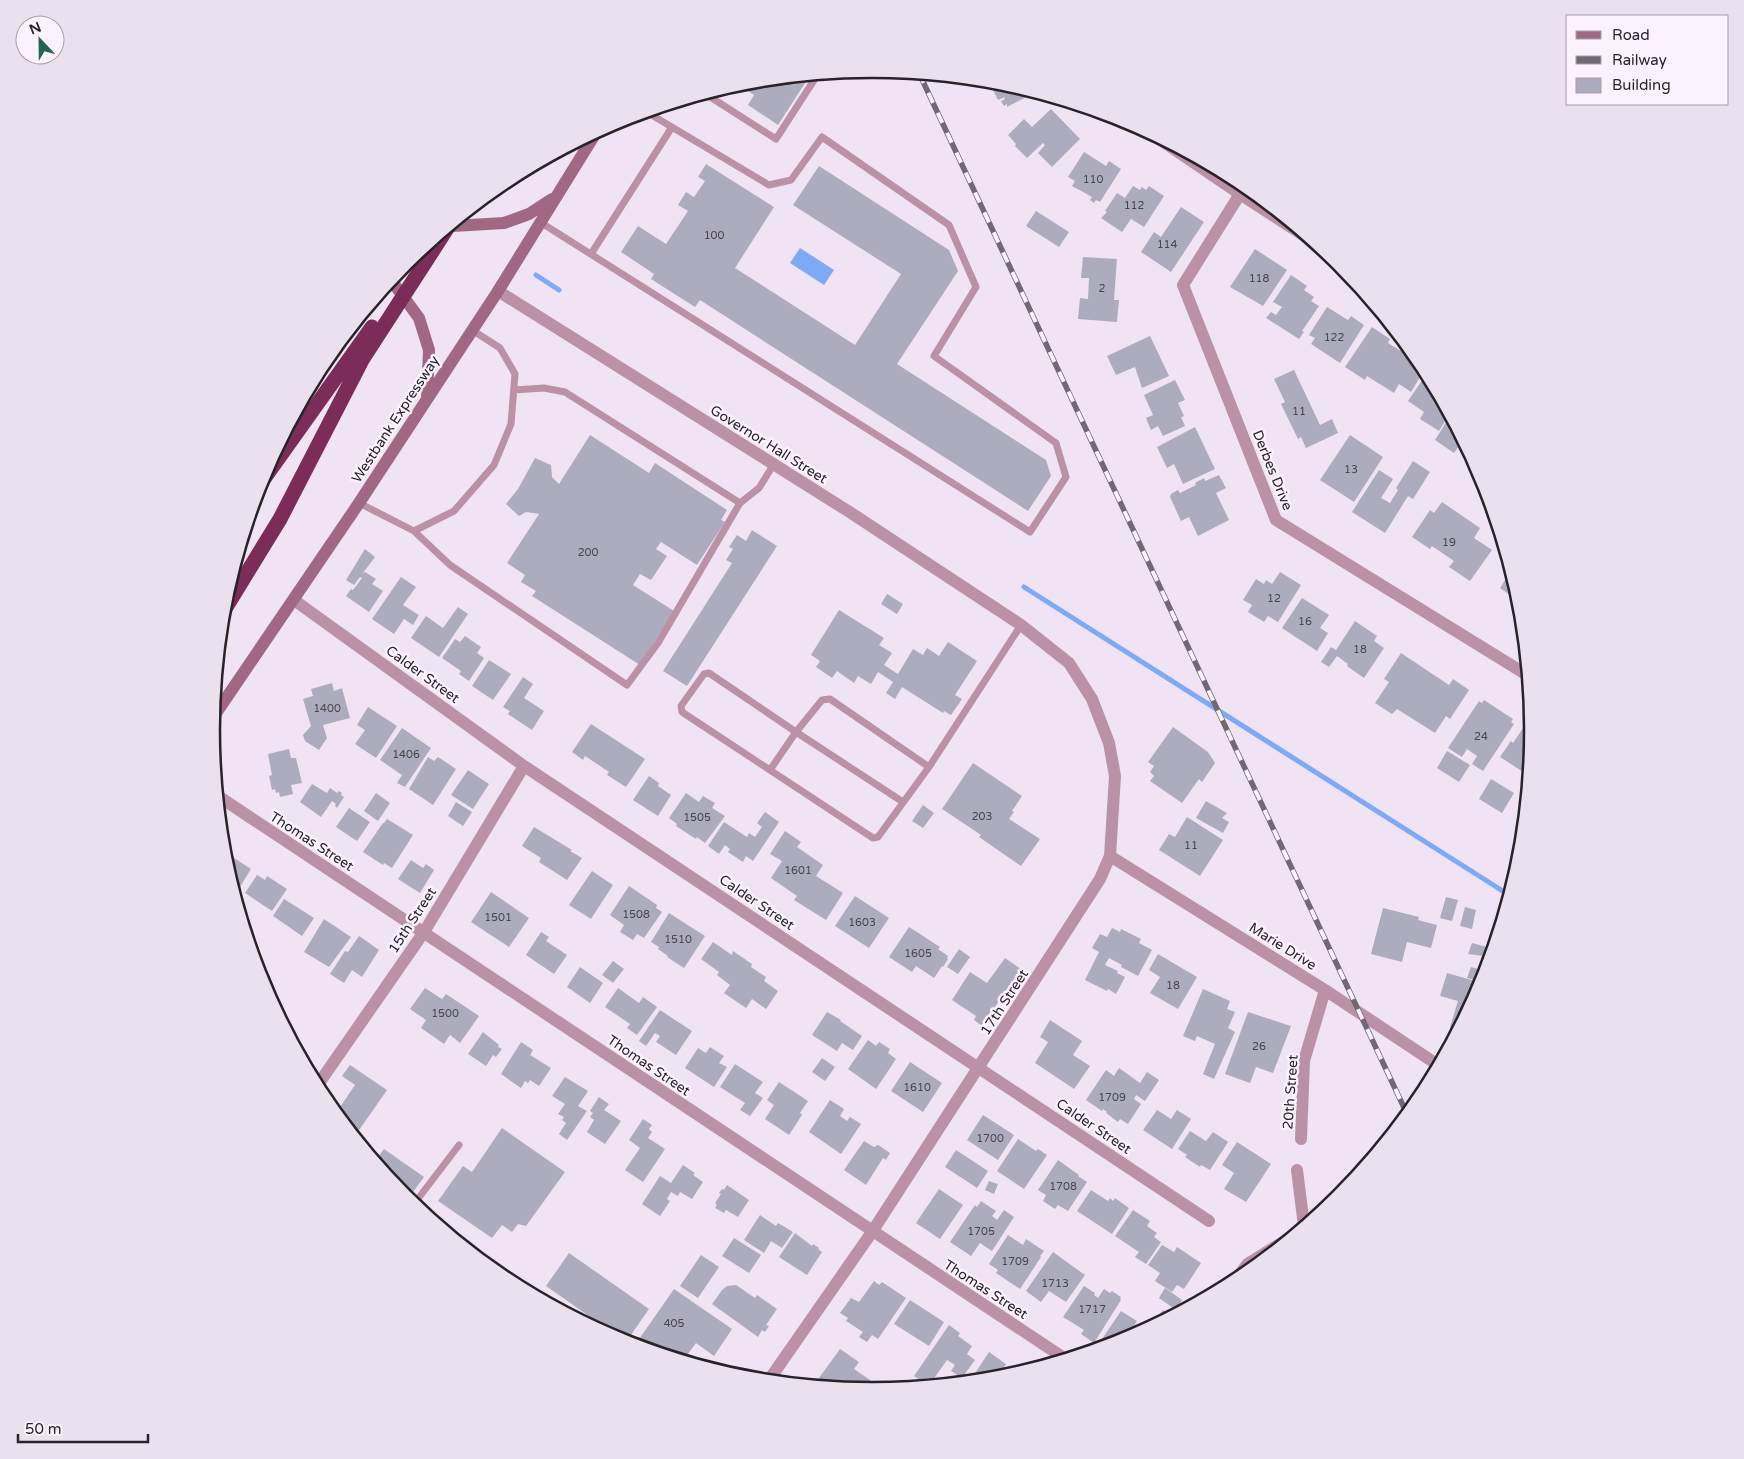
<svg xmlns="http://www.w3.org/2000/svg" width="1744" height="1459" font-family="'Varela Round',sans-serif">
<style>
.water{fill:#7da9f6}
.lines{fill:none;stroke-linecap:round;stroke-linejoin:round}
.stream{stroke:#7da9f6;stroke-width:5}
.building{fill:#adacbe}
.path{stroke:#a99fac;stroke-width:3;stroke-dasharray:1 4;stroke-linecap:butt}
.service{stroke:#bb92a5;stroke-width:7}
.minor{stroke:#bb92a5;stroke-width:12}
.secondary{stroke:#a16884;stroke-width:12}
.motorway{stroke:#7c2c59;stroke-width:15}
.rail-casing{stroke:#706973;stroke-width:5.5}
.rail{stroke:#fcf1ff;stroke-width:4;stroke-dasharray:11;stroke-linecap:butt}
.labels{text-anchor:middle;stroke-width:5;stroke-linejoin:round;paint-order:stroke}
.number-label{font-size:11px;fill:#49454e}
.street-label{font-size:14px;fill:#282329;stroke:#fcf1ff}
.rim{fill:none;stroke:#282329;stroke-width:2.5}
</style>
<rect width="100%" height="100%" fill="#f0e3f4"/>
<path class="water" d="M800 248 834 270 824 285 790 263Z"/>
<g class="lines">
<path class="stream" d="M536 275 559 290
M1024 587 1509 895"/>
</g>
<path class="building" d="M806 75 809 77 778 125 748 105 754 95 737 83Z
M996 81 1001 82 1036 92 1007 107V104L1004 106 1001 101 1004 100 1005 97 998 100 991 86 997 83Z
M1051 109 1080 139 1052 167 1038 153 1045 145 1043 143 1027 158 1015 146 1016 144 1008 135 1024 119 1032 127Z
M1084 152 1106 166 1109 161 1121 169 1100 202 1096 200 1094 203 1090 200 1092 197 1072 186 1075 181 1068 177Z
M706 164 774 207 735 268 855 345 901 274 793 205 819 166 949 250 958 271 897 364 1046 460 1051 476 1028 511 700 300 695 307 651 279 654 274 621 252 638 226 666 244 688 211 678 205 686 192 694 197 705 181 698 177Z
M1133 186 1140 190 1142 187 1146 190 1149 186 1164 196 1144 227 1131 219 1122 232 1101 218 1107 212 1105 211 1117 193 1125 198Z
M1181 207 1204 222 1171 272 1141 252 1154 232 1161 237Z
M1036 211 1069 232 1059 247 1026 226Z
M1255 249 1287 270 1263 306 1230 287Z
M1083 257 1117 259 1114 300H1119L1117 322 1078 319 1080 298 1088 299 1089 278H1081Z
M1291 275 1307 286 1304 290 1314 297 1311 301 1319 306 1302 331 1304 332 1299 339 1266 318 1271 312 1276 315 1282 307 1273 302Z
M1327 307 1348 320 1351 316 1364 325 1340 363 1311 344 1315 338 1309 335Z
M1372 327 1390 339 1388 343 1404 353 1408 347 1410 348 1422 363 1425 369 1411 392 1399 384 1394 393 1367 376 1365 380 1345 367Z
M1150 336 1169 376 1142 388 1135 367 1116 375 1107 356Z
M1294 370 1320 425 1332 419 1338 433 1306 448 1301 437 1298 439 1281 404 1285 402 1274 379Z
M1427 373 1447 410 1444 414 1448 416 1439 431 1420 419 1424 412 1408 401Z
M1175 380 1185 400 1178 403 1184 416 1181 417 1185 426 1163 436 1158 426 1151 430 1146 418 1153 415 1144 395Z
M1450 416 1463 440 1454 453 1435 440Z
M1195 427 1215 469 1183 484 1174 464 1167 468 1157 447Z
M590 435 649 473 655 463 727 510 721 520 725 522 697 565 661 542 656 549 667 556 651 580 640 574 633 585 674 611 640 665 532 596 536 591 521 582 525 575 507 563 539 514 526 512 519 516 506 504 518 489 535 458 551 465 552 477 559 484Z
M1350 435 1383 457 1354 502 1320 480Z
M1413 461 1430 472 1413 499 1408 496 1385 533 1352 512 1379 470 1393 479 1381 498 1390 503 1398 490 1396 488Z
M1219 475 1226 488 1216 493 1229 520 1198 536 1189 517 1181 521 1170 497 1171 494 1178 490 1180 493 1196 485 1195 483 1204 478 1205 481Z
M1442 502 1480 528 1474 538 1492 550 1470 581 1449 567 1454 561 1432 546 1430 549 1412 537 1430 510 1434 513Z
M752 530 777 546 687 686 663 671 732 563 726 560 733 549 729 547 737 535 746 541Z
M365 549 375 557 363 573 365 572 376 579 372 584 383 591 369 612 346 596 351 589 353 590 362 578 360 577 354 585 346 580Z
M1511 571 1518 593 1516 592 1513 597 1500 588Z
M1280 572 1301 585 1278 622 1268 616 1264 622 1248 612 1252 605 1243 600 1256 579 1264 584 1266 580 1272 584Z
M401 577 416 587 403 605 419 615 413 625 404 619 394 634 372 619Z
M887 594 903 604 897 614 881 604Z
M1302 598 1329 615 1320 628 1328 633 1317 651 1282 628Z
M458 607 468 614 439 657 411 638 426 616 443 628Z
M839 610 884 638 879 645 892 653 884 665 898 674 913 649 923 655 927 648 939 656 948 642 977 661 955 695 962 699 951 715 944 711 943 713 902 687 895 699 886 693 893 682 878 672 871 684 858 676 854 683 837 671 832 678 816 667 820 661 811 655Z
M1355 621 1377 636 1374 641 1384 648 1364 678 1347 666 1348 664 1337 656 1329 667 1321 662 1331 647 1336 650Z
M465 636 481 647 477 653 484 658 469 681 459 674 461 671 442 658 455 639 460 642Z
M1401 653 1449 685 1453 679 1469 690 1450 719 1446 716 1435 733 1397 709 1392 714 1375 703 1389 682 1384 679Z
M489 660 511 674 493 700 472 686Z
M523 677 533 684 524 698 544 711 532 730 508 714 510 711 503 707Z
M332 683 334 691 342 688 350 718 323 725 327 738 319 750 305 741 303 735 311 726 303 699 313 696 311 689Z
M1484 700 1513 719 1511 722 1514 724 1483 771 1472 764 1477 756 1467 749 1462 757 1448 748 1479 701 1482 703Z
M368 707 397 726 376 758 355 744 365 730 357 725Z
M591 724 645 759 626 787 607 775 609 772 585 756 583 760 572 752Z
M1173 727 1208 752 1215 763 1202 782 1199 779 1182 803 1150 781 1154 776 1150 772 1154 766 1148 762Z
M402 728 431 748 405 787 397 783 402 775 380 760Z
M1523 728 1532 734 1528 775 1500 757 1511 741 1513 743Z
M289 749 291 758H296L302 783 291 785 293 794 280 797 279 792 276 793 275 789 272 790 269 776 272 775 268 754Z
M1447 751 1470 765 1459 782 1437 768Z
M428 757 434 761 438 757 456 769 433 805 409 789Z
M973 763 1022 796 1012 811 1014 812 1009 819 1040 839 1021 866 979 837 981 835 942 809Z
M468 770 489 784 473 809 451 795Z
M649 776 659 783 658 786 671 795 658 816 633 800Z
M1491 779 1514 793 1502 813 1479 799Z
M312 784 327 793 330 788 337 793 339 791 342 793 341 795 344 797 337 808 335 806 336 804 332 801 321 817 300 802Z
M376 793 390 803 378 821 364 811Z
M686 793 699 802 703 796 715 803 712 808 725 816 705 843 697 837 696 839 676 826 677 824 669 818Z
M1206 801 1227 813 1222 818 1229 822 1223 833 1196 818Z
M456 802 472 812 463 826 448 816Z
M923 805 934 813 923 828 912 821Z
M349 808 370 822 357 841 336 827Z
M765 812 779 822 753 861 746 856 743 862 728 852 730 849 725 845 719 854 708 846 724 822 747 837 749 833 755 837 762 827 757 823Z
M1187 817 1223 840 1200 876 1159 850 1169 834 1175 837Z
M387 819 413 835 392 868 384 863 383 865 363 852 383 823H384Z
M534 827 572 850 570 851 582 858 567 880 539 862 541 858 522 846Z
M785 831 801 842 797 847 823 865 816 876 843 893 826 920 794 900 797 896 771 878 782 861 770 854Z
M228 854 251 869 235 895 224 860Z
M411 860 423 868 426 864 434 870 420 893 398 879Z
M592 871 613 885 591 919 569 905Z
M257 875 265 880 267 876 287 889 272 911 245 893Z
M629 886 657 905 656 908 662 912 644 938 637 934 633 940 620 932 624 925 610 915Z
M491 892 529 918 509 947 471 922Z
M855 896 889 918 869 948 835 926Z
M1446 897 1458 900 1452 921 1440 918Z
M284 899 314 918 302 936 273 916Z
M1465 907 1476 910 1472 929 1460 926Z
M1383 908 1419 917 1418 920 1437 925 1431 948 1407 942 1402 962 1371 954Z
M669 913 705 936 684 968 667 957 668 956 658 949 659 947 651 942Z
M324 919 351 937 329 967 304 952Z
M909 927 940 947 938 949 948 956 947 958 948 959 943 967 942 966 934 978 916 966 912 972 889 957Z
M1112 928 1120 932 1121 929 1141 939 1139 943 1152 950 1138 976 1121 967 1122 965 1109 958 1105 965 1118 971 1117 973 1125 977 1116 994 1108 989 1107 991 1085 980 1099 952 1092 948 1100 934 1107 937Z
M541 932 549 937 546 941 567 955 554 974 526 955Z
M359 936 379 950 362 977 352 970 344 983 330 974 345 951 348 952Z
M713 942 732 955 733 951 752 964 751 967 766 977 764 981 778 991 766 1009 752 999 746 1008 724 993 730 985 717 975 719 972 701 959Z
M1472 943 1487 947 1484 956 1468 954Z
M959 949 970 957 958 974 947 967Z
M1158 954 1197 977 1178 1009 1150 993 1160 977 1149 970Z
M1005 958 1021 969 982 1026 974 1020 976 1016 952 1000 970 972 987 983Z
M613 961 624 969 613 983 602 975Z
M580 967 603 983 590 1003 567 987Z
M1471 967 1486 971 1483 982 1467 978Z
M1447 973 1482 983 1458 1029 1450 1027 1458 1001 1440 996Z
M425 988 442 999 446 994 479 1016 460 1043 450 1035 444 1044 421 1028 426 1020 410 1009Z
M618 988 639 1003 643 997 657 1007 637 1035 627 1028 630 1024 605 1007Z
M1203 989 1230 1001 1227 1009 1235 1012 1228 1028 1235 1032 1214 1079 1203 1074 1215 1044 1197 1036 1195 1041 1183 1036Z
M660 1010 692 1031 676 1055 656 1042 660 1036 655 1033 646 1046 639 1041Z
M827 1012 841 1020 840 1021 862 1036 853 1050 842 1043 837 1051 812 1035Z
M1248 1012 1291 1026 1273 1073 1256 1067 1250 1083 1225 1074Z
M1050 1020 1082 1041 1073 1055 1090 1066 1074 1089 1035 1063 1048 1042 1040 1037Z
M483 1032 499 1045 498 1047 502 1049 496 1057 493 1055 486 1066 468 1054Z
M868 1040 876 1046 879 1042 890 1049 888 1053 896 1059 876 1089 848 1069Z
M521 1042 533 1050 530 1055 551 1068 539 1086 530 1080 528 1083 525 1081 521 1088 501 1074Z
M710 1047 724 1056 719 1063 727 1067 714 1087 685 1068 698 1048 706 1053Z
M822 1058 835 1067 825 1081 812 1072Z
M910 1062 942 1083 923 1112 891 1091Z
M735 1064 763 1082 755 1093 763 1098 750 1116 740 1110 745 1103 720 1087Z
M350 1065 387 1090 355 1136 336 1113 355 1085 342 1076Z
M1119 1068 1140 1083 1147 1072 1159 1080 1145 1101 1136 1095 1134 1099 1141 1104 1128 1124 1120 1119 1118 1122 1106 1113 1107 1112 1103 1109 1102 1111 1086 1100 1106 1070 1114 1076Z
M565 1077 588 1091 578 1106 587 1111 567 1140 559 1134 566 1123 562 1120 564 1117 558 1114 565 1104 552 1096Z
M779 1082 808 1101 800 1113 802 1115 789 1135 765 1119 774 1105 767 1100Z
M599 1097 609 1104 604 1110 621 1121 605 1144 587 1132 594 1120 590 1117 593 1113 590 1111Z
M830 1100 844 1109 840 1116 847 1121 850 1117 861 1124 841 1154 809 1132Z
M1157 1110 1171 1119 1177 1110 1191 1119 1172 1149 1143 1130Z
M983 1115 1014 1135 998 1160 967 1140Z
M643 1119 652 1125 649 1129 652 1132 648 1138 665 1149 643 1182 625 1170 640 1148 629 1140Z
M502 1128 565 1172 526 1226 518 1224 512 1232 502 1225 492 1238 438 1201 463 1166 472 1172Z
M1190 1131 1206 1141 1213 1132 1228 1142 1210 1170 1201 1165 1200 1167 1185 1157 1187 1155 1178 1149Z
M1018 1139 1036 1151 1038 1149 1047 1155 1024 1189 997 1171Z
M864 1141 874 1147 878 1145 890 1153 886 1160 883 1158 866 1185 844 1170Z
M1237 1142 1271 1164 1246 1202 1224 1189 1234 1173 1222 1165Z
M384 1149 424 1177 408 1199 375 1161Z
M956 1150 988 1171 977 1188 945 1167Z
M1058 1160 1079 1175 1078 1176 1087 1182 1068 1211 1058 1205 1055 1209 1043 1201 1046 1195 1038 1190Z
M683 1165 695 1173 693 1175 703 1182 692 1199 680 1192 678 1196 671 1192 667 1199 670 1201 660 1216 642 1204 660 1176 671 1183Z
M989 1181 998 1184 994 1194 985 1190Z
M727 1185 749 1200 738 1217 726 1210 724 1213 715 1208 717 1205 715 1203 721 1194 719 1193 722 1189 724 1190Z
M939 1189 963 1205 940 1239 916 1223Z
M1091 1190 1108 1201 1110 1198 1113 1201 1115 1198 1129 1208 1112 1234 1077 1211Z
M981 1201 996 1211 992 1216 997 1220 1004 1210 1014 1217 992 1251 980 1243 971 1256 950 1242 975 1205 977 1207Z
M1133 1210 1150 1221 1147 1226 1157 1233 1154 1237 1161 1242 1146 1264 1135 1257 1139 1252 1115 1236Z
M760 1215 776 1226 778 1223 793 1232 782 1248 771 1241 764 1253 744 1240Z
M795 1233 812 1246 813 1244 819 1248 818 1249 822 1252 807 1275 779 1257Z
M1008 1235 1023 1245 1026 1239 1044 1251 1040 1256 1041 1257 1020 1289 996 1273 998 1270 989 1264Z
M734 1238 761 1255 749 1273 722 1256Z
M1162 1245 1174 1252 1177 1247 1201 1263 1184 1289 1177 1285 1172 1292 1155 1281 1160 1273 1148 1265Z
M1053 1252 1085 1275 1066 1302 1049 1291 1041 1302 1026 1291Z
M569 1253 649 1309 626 1342 546 1286Z
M701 1255 719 1267 698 1298 680 1286Z
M874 1281 879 1285 882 1282 906 1298 878 1339 872 1335 867 1342 859 1337 863 1332 846 1321 848 1318 840 1313 851 1298 859 1302Z
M736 1285 755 1298 757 1295 777 1309 766 1325 769 1326 765 1332 762 1330 758 1337 712 1304 722 1290 727 1286Z
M1084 1286 1095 1293 1094 1295 1098 1298 1104 1289 1110 1293 1112 1291 1121 1297 1120 1299 1121 1300 1094 1343 1081 1334 1084 1330 1063 1317Z
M1165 1288 1182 1300 1176 1310 1159 1298Z
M674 1289 732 1329 714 1356 696 1343 685 1358 688 1361 635 1345Z
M910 1300 944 1322 929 1346 894 1324Z
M1163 1310 1172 1315 1160 1321 1156 1319Z
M1121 1311 1137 1321 1130 1331 1136 1334 1125 1340 1111 1344 1102 1339Z
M949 1325 960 1333 958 1336 972 1346 967 1354 975 1360 962 1378 951 1371 955 1365 947 1360 930 1384 927 1385 914 1376Z
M840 1349 859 1362 854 1369 883 1389 872 1390 831 1386 819 1378Z
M989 1352 1006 1364 1003 1369 1009 1374 1001 1378 970 1381Z"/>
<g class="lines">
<path class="path" d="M367 312 383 291"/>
<path class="service" d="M704 93 776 139 818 74
M540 222 1030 532 1066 477 1056 443 934 356 976 287 949 225 822 137 791 180 769 185 645 111
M591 254 672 127
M514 390 544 388 565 392 740 503 759 488 774 464
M359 503 414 531 454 511 494 465 511 424 515 374 500 348 472 330
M414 531 450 565 627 685 658 643 740 503
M770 770 796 732 709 673 704 674 681 706 682 712 873 838 878 837 929 767 1021 625
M903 802 796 732 822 700 830 699 929 767
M414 1204 459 1145
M1228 1285 1246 1262 1304 1226"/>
<path class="minor" d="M1152 134 1240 194 1317 244
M1240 194 1183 285 1276 520 1527 675
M498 291 848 511 1021 625 1069 663 1092 699 1109 743 1115 776 1110 856 1100 879 872 1232 769 1380
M294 600 524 766 1209 1221
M218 796 1064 1358
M1110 856 1325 990 1438 1065
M317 1086 424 932 524 766
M1301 1139 1304 1061 1325 990
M1297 1170 1304 1226"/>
<path class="secondary" d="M451 224 453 226 504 223 529 214 552 199
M391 280 419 318 429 350 427 398
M212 719 359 503 498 291 597 131"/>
<path class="motorway" d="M258 487 372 327
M223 612 280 519 362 360 448 227"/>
<g class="rail-casing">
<path id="rail" d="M919 73 1407 1114"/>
</g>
<use href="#rail" class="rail"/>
</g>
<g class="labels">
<g class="number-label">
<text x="1093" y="183">110</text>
<text x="1134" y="209">112</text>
<text x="714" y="239">100</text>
<text x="1167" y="248">114</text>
<text x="1259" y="282">118</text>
<text x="1102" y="292">2</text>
<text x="1334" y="341">122</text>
<text x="1299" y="415">11</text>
<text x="1351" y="473">13</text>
<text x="1449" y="546">19</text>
<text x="588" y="556">200</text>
<text x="1274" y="602">12</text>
<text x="1305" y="625">16</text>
<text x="1360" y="653">18</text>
<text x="327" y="712">1400</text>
<text x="1481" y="740">24</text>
<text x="406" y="758">1406</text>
<text x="982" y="820">203</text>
<text x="697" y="821">1505</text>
<text x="1191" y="849">11</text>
<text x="798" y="874">1601</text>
<text x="636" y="918">1508</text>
<text x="498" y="921">1501</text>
<text x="862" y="926">1603</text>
<text x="678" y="943">1510</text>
<text x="918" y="957">1605</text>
<text x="1173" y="989">18</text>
<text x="445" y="1017">1500</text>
<text x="1259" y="1050">26</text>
<text x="917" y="1091">1610</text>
<text x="1112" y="1101">1709</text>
<text x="990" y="1142">1700</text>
<text x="1063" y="1190">1708</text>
<text x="981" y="1235">1705</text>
<text x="1015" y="1265">1709</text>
<text x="1055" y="1287">1713</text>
<text x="1092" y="1313">1717</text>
<text x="674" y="1327">405</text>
</g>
<g class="street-label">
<text transform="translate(395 419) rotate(-57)" y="5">Westbank Expressway</text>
<text transform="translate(769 444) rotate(32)" y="5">Governor Hall Street</text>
<text transform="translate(1273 470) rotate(68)" y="5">Derbes Drive</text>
<text transform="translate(423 674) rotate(36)" y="5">Calder Street</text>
<text transform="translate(312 841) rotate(33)" y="5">Thomas Street</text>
<text transform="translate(757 902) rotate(34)" y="5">Calder Street</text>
<text transform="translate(412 920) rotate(-57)" y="5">15th Street</text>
<text transform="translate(1283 946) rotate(32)" y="5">Marie Drive</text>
<text transform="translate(1004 1002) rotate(-57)" y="5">17th Street</text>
<text transform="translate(649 1065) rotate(34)" y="5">Thomas Street</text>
<text transform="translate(1290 1092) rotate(-86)" y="5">20th Street</text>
<text transform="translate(1094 1126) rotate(34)" y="5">Calder Street</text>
<text transform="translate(986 1289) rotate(33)" y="5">Thomas Street</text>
</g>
</g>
<path d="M0 0H1744V1459H0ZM220 730a652 652 0 1 1 1304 0a652 652 0 1 1-1304 0Z" fill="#ebe1ee" fill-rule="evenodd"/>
<path class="rim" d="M220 730a652 652 0 1 1 1304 0a652 652 0 1 1-1304 0Z"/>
<rect x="1566" y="15" width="162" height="90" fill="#fcf1ff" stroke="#a79fa9"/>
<rect x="1576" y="31" width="25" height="8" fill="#a16884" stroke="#a79fa9"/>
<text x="1612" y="40" font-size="15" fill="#282329">Road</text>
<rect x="1576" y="56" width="25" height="8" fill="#706973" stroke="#a79fa9"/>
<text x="1612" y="65" font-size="15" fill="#282329">Railway</text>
<rect x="1576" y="78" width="25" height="15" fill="#adacbe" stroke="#a79fa9"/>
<text x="1612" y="90" font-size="15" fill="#282329">Building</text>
<g transform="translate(40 40) rotate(338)"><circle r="24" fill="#fcf1ff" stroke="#a79fa9"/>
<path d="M0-4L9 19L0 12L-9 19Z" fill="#236554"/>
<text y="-8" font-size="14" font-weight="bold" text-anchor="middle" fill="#282329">N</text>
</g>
<path d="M18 1434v8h130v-8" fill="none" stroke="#282329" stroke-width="2.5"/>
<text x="25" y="1434" font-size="15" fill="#282329" stroke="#fcf1ff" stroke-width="4" paint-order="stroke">50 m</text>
</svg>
